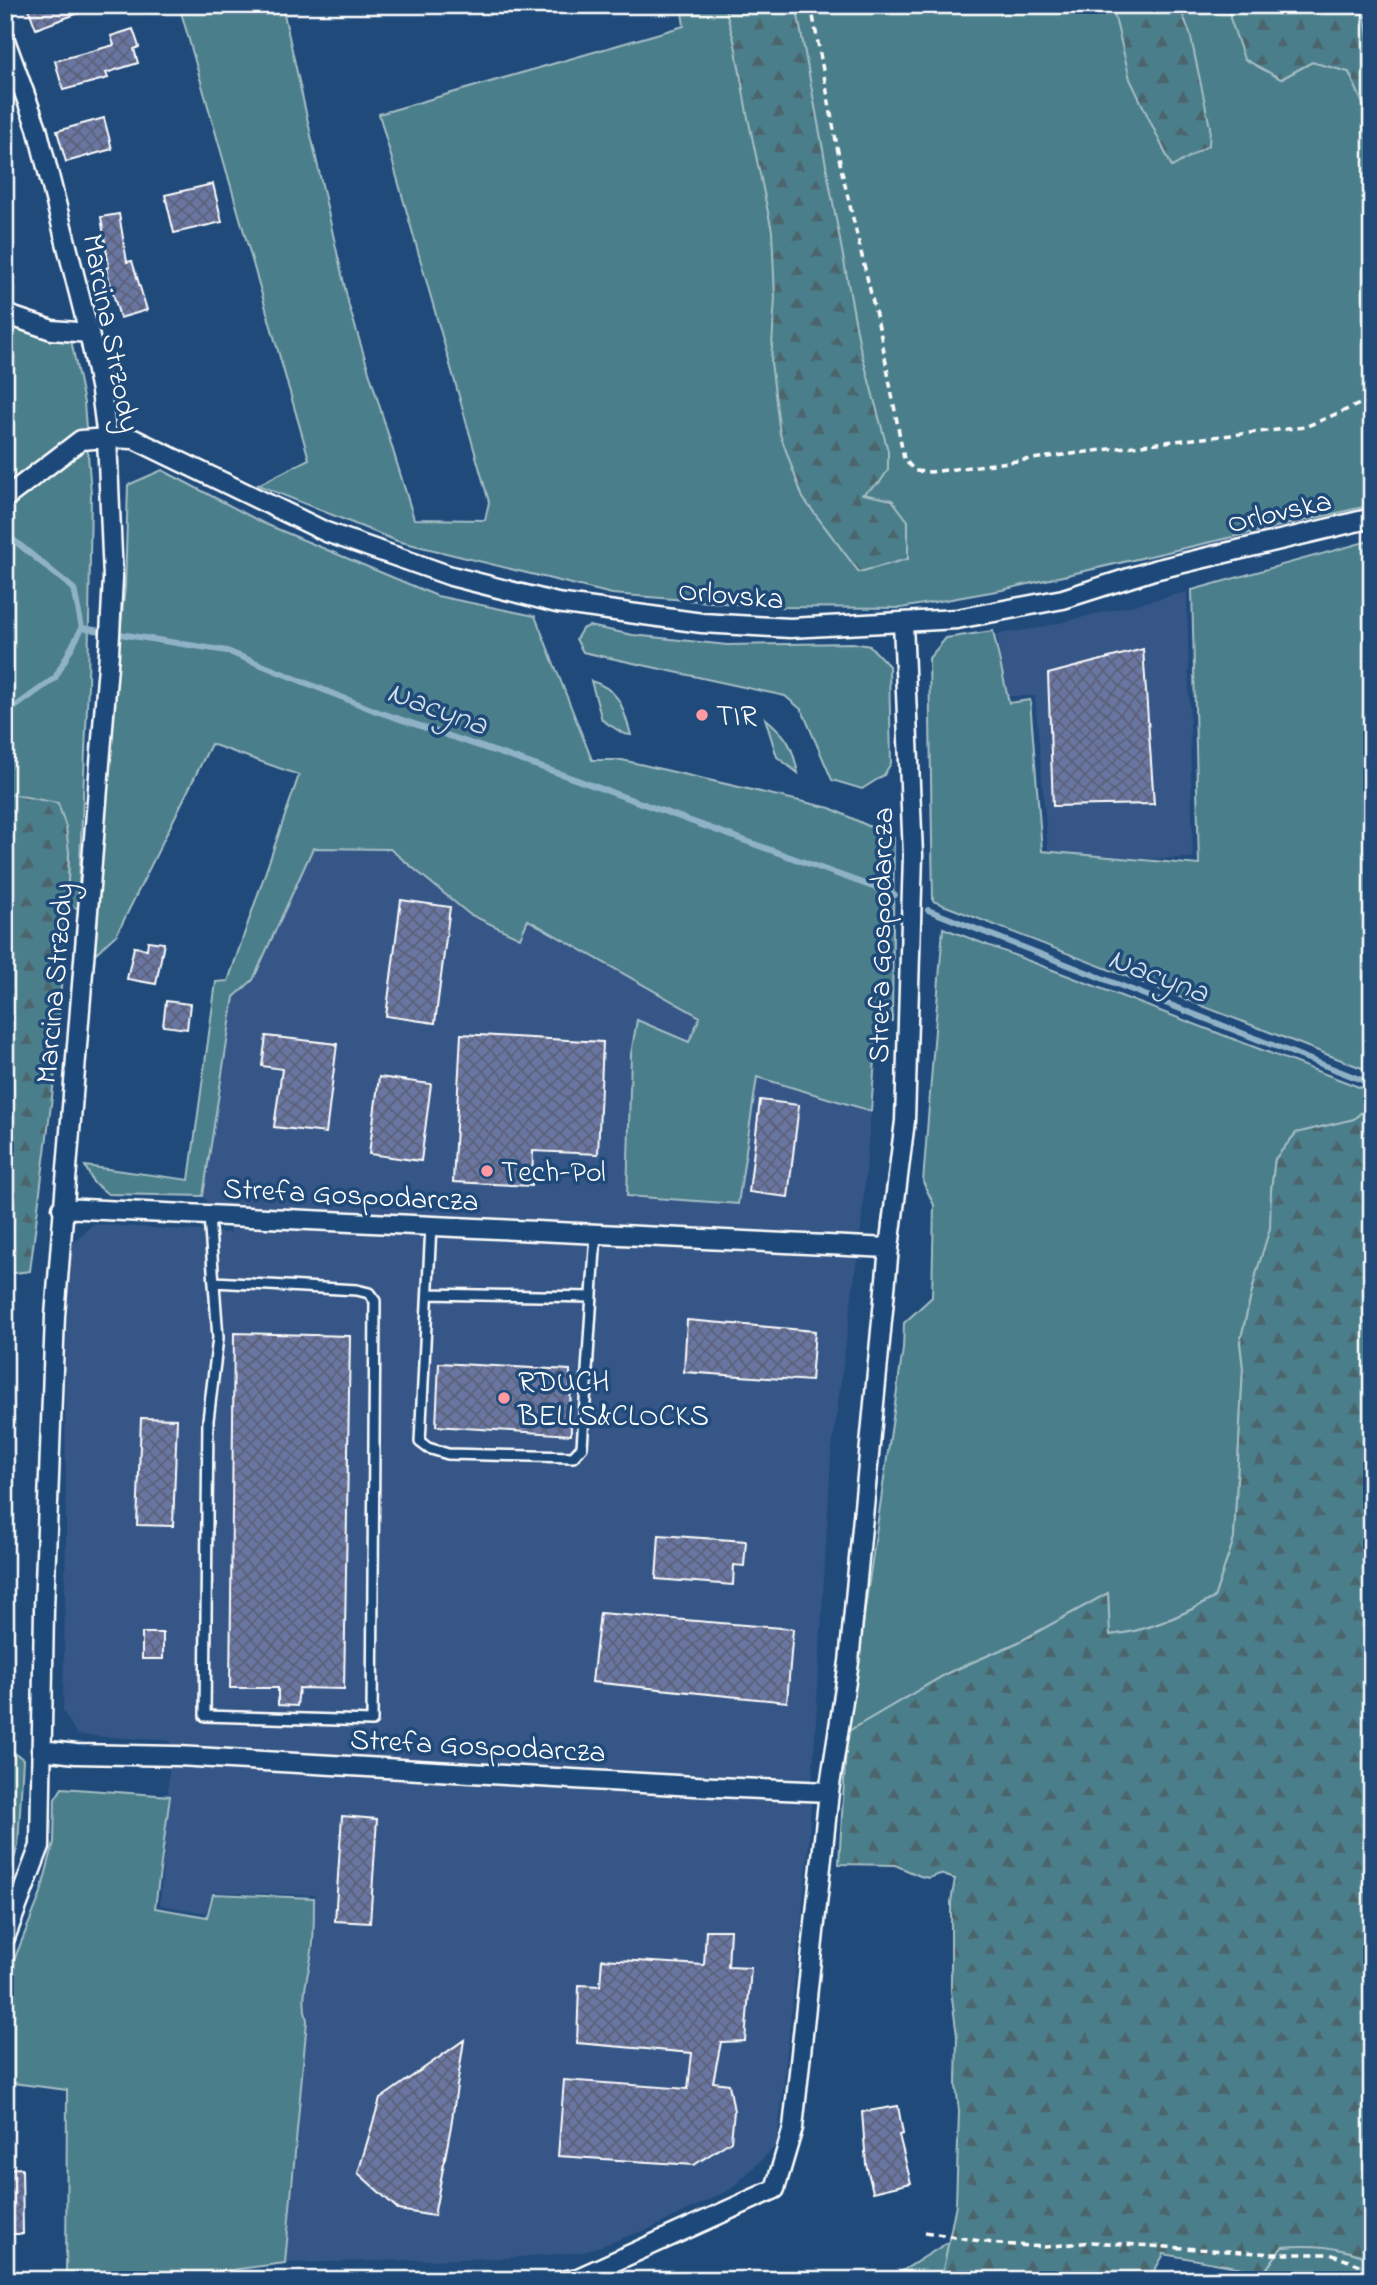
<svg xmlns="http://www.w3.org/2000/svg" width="1377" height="2285" font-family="'Indie Flower',sans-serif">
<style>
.built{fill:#355786}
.green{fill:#4b7e8b;stroke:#a5bec5;stroke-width:2}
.forest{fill:url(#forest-firs);stroke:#a5bec5;stroke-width:2}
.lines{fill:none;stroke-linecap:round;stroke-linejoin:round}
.stream{stroke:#90b2c7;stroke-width:6}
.building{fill:url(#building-cross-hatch);stroke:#fff;stroke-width:2}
.lane-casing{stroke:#fff;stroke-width:14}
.street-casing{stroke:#fff;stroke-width:23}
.path{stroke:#fff;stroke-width:3.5;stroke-dasharray:7 5;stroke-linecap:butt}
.lane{stroke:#1f4a7a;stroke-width:9}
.street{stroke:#1f4a7a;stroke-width:18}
.poi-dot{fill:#ff9aa2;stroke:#1f4a7a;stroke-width:2.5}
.labels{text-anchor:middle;stroke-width:7;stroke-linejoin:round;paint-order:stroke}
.street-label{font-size:30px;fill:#fff;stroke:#1f4a7a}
.poi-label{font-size:30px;fill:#fff;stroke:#1f4a7a;text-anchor:start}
.water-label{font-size:32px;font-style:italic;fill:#d1dfe8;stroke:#1f4a7a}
</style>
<defs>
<pattern id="forest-firs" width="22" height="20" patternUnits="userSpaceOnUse" patternTransform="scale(1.75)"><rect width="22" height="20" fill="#4b7e8b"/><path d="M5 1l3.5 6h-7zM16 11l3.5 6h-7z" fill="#4c656c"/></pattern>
<pattern id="building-cross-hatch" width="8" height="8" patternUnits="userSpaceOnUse" patternTransform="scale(1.75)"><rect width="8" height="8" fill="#6976a2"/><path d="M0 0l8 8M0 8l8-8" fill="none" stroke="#5a6177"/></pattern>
</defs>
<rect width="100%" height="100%" fill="#1f4a7a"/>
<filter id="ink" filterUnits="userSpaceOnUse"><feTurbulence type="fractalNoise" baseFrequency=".0143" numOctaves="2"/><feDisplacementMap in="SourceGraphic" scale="14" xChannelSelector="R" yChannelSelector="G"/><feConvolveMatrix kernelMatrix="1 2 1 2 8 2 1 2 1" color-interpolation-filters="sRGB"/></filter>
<g filter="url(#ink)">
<path class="built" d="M1187 592 1193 858 1111 859 1048 850 1035 696H1006L997 634 1038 628Z
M313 848 390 849 469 914 528 919 700 1017 689 1042 637 1021 631 1054 627 1196 738 1204 757 1077 871 1111 861 1228 831 1457 808 1859 777 2145 731 2189 654 2227 584 2252 507 2258 285 2263 307 2020 302 1997 307 1962 315 1946V1895L212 1892 206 1913 160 1905 171 1741 77 1735 63 1711 66 1536 65 1383 70 1246 93 1224 232 1233 203 1196 234 997 253 980Z"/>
<path class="green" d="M179 5H282L349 306 414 519 485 520 489 502 379 114 684 26 681 5H1231L1230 18 1281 79 1312 62 1349 72 1372 124V505L1002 590 901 608 773 607 612 594 397 541 258 485 309 459Z
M5 324 23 331 71 340 84 403 91 493 88 685 78 908 67 907 69 852 8 793H5Z
M162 470 263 523 437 596 535 616 592 760H622L830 808 894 838 892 1021 878 1022 871 1111 757 1077 738 1204 627 1196 631 1054 637 1020 689 1042 700 1017 528 920 520 938 469 914 390 849 313 848 253 980 234 997 203 1196 108 1194 93 1182 85 1166 189 1180 216 982 228 981 299 775 211 744 117 934 84 964 125 587 128 485Z
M1372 540V1072L933 901 929 658 946 638 993 631 1009 703 1030 700 1042 851 1199 865 1192 590Z
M589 626 633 635 727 645 853 643 870 646 889 666 891 763 884 775 862 789 832 780 802 710 785 696 583 652 576 639 582 629Z
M591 681C621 690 623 708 631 735L624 734 602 720Z
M765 718C787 736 792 744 798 773L777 757Z
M943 928 1372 1092V1103L1354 1119 1275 1159 1271 1191V1228L1257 1271 1240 1342 1243 1368 1234 1539 1214 1598C1182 1615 1147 1632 1109 1635L1108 1594 1019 1642 948 1673 847 1732 903 1349 904 1323 932 1297 934 1205 923 1182Z
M62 1788 170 1796 155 1908 207 1917 213 1894 314 1898C314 1913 314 1928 313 1943 311 1969 299 1994 307 2020L285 2263 154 2280H66L67 2090 5 2082V1982L40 1896 54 1842 55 1799Z
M950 2241 943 2271 936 2280H888Z
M1308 2245C1331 2246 1350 2251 1372 2259V2267L1364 2280H1259L1282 2247Z"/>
<path class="forest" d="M724 5H796L860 347 888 451V470L880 482 863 494 892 500 908 521V559L859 572 803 498 780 434 771 362 775 298 772 231 747 113 735 44Z
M1112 5H1179L1190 33 1210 127 1209 145 1172 167 1130 79Z
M1231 5H1363L1372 61V124L1349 72 1312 62 1281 79 1244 59 1230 18Z
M5 793 58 803 66 827 69 852 67 907 54 1081 30 1271 7 1274Z
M1372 1103V2259C1339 2247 1317 2244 1282 2247L1264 2272 1164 2254 1149 2280H936L943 2270 956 2204 959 2111 956 2086 957 2036 951 1991V1902L955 1879 940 1874 929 1878 920 1876 895 1865 839 1864 847 1732 948 1673 1019 1642 1108 1593 1110 1635C1147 1632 1182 1615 1214 1598L1234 1539 1243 1368 1240 1342 1257 1271 1270 1228 1271 1191 1275 1159 1296 1133 1354 1119Z
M5 1746 23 1759 18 1846 5 1889Z"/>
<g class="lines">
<path class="stream" d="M5 533 74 589 82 628
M82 628 227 651 376 711 558 773 895 895
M5 714 55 678 82 628
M928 910 1372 1084"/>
</g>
<path class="building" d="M27 5H95V7L36 29Z
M133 29 139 47 134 49 138 63 106 73 108 78 63 90 55 61 114 45 111 36Z
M104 118 112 149 66 162 57 131Z
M213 184 222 222 174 233 165 195Z
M119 214 127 262 132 261 147 310 120 318 106 268 109 267 101 217Z
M1143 649 1154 804 1053 806 1048 674Z
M401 900 450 907 435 1023 386 1016Z
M148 941 164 943 156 984 127 979 134 947 147 949Z
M166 1001 190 1004 187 1029 163 1026Z
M461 1034 603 1042 598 1154 533 1151 532 1186 453 1182Z
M266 1036 337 1044 326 1133 274 1127 282 1069 262 1066Z
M379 1077 431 1084 421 1161 369 1154Z
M760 1100 799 1105 788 1197 749 1192Z
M687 1320 815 1331 811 1381 684 1372Z
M234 1333 350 1336 344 1689 299 1688 297 1706 278 1705V1688H230Z
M439 1363 570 1370 571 1435 436 1426Z
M141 1418 177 1419 173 1526 137 1525Z
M659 1535 746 1541 744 1566 734 1565 733 1585 656 1579Z
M600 1613 793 1629 787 1702 592 1682Z
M142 1633H163V1659H142Z
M342 1816 377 1819 370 1923 335 1921Z
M706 1930H730L728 1967 751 1968 745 2041 721 2042 713 2082 729 2084 734 2111 731 2141 694 2165 558 2156 564 2080 688 2089 692 2053 577 2043 579 1985 600 1986 602 1959 704 1965Z
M464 2040 451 2126 434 2216 399 2210 358 2173 380 2099Z
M898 2106 903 2134 899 2135 911 2183 873 2192 866 2164 862 2112Z
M22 2168 23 2234H5V2169Z"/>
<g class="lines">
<g class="lane-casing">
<path id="lane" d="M209 1216 218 1338 208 1420 205 1716 372 1721 375 1301 369 1293 357 1290 214 1282
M431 1226 420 1442 428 1448 448 1454 573 1457 582 1447 596 1234
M428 1294 592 1297"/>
</g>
<g class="street-casing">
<path id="street" d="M5 40 37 128 89 333 101 391 107 438 113 578 109 653 55 1316 44 1609 40 1846 5 1938
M5 314 52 330 89 333
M5 498 81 440 107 438 134 439 326 532 451 576 557 603 702 623 790 628 957 619 1063 599 1154 570 1372 518
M62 1208 889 1248
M41 1750 76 1754 178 1756 694 1786 829 1792
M565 2280 578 2278 775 2189 793 2128 829 1792 849 1662 889 1248 905 1121 913 855 903 623"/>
</g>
<path class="path" d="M811 5 841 168 881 336 904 459 915 471 931 472 1157 443 1305 427 1372 399
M925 2232 999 2244 1045 2247 1092 2242 1273 2254H1330L1372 2270"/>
<use href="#lane" class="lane"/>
<use href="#street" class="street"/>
</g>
</g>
<g class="poi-dot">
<circle cx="702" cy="715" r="7"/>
<circle cx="487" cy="1171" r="7"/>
<circle cx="504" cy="1398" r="7"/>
</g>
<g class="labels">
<g class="street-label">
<text transform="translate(112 333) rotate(79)" y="10">Marcina Strzody</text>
<text transform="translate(1279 511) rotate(-13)" y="10">Orlovska</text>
<text transform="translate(731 594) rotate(5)" y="10">Orlovska</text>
<text transform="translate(880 935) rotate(-89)" y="10">Strefa Gospodarcza</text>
<text transform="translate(54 983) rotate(-85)" y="10">Marcina Strzody</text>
<text transform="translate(351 1194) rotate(3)" y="10">Strefa Gospodarcza</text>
<text transform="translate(478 1745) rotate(3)" y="10">Strefa Gospodarcza</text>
</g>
<g class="poi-label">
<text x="716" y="725">TIR</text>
<text x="501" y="1181">Tech-Pol</text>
<text x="518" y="1391">RDUCH<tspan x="518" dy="34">BELLS&amp;CLOCKS</tspan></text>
</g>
<g class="water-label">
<text transform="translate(438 707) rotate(20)" y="11">Nacyna</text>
<text transform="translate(1159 974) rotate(21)" y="11">Nacyna</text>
</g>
</g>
<rect width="1377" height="2285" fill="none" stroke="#1f4a7a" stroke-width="28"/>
<rect x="14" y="14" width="1349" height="2257" fill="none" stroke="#fff" stroke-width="2.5" filter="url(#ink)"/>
</svg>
